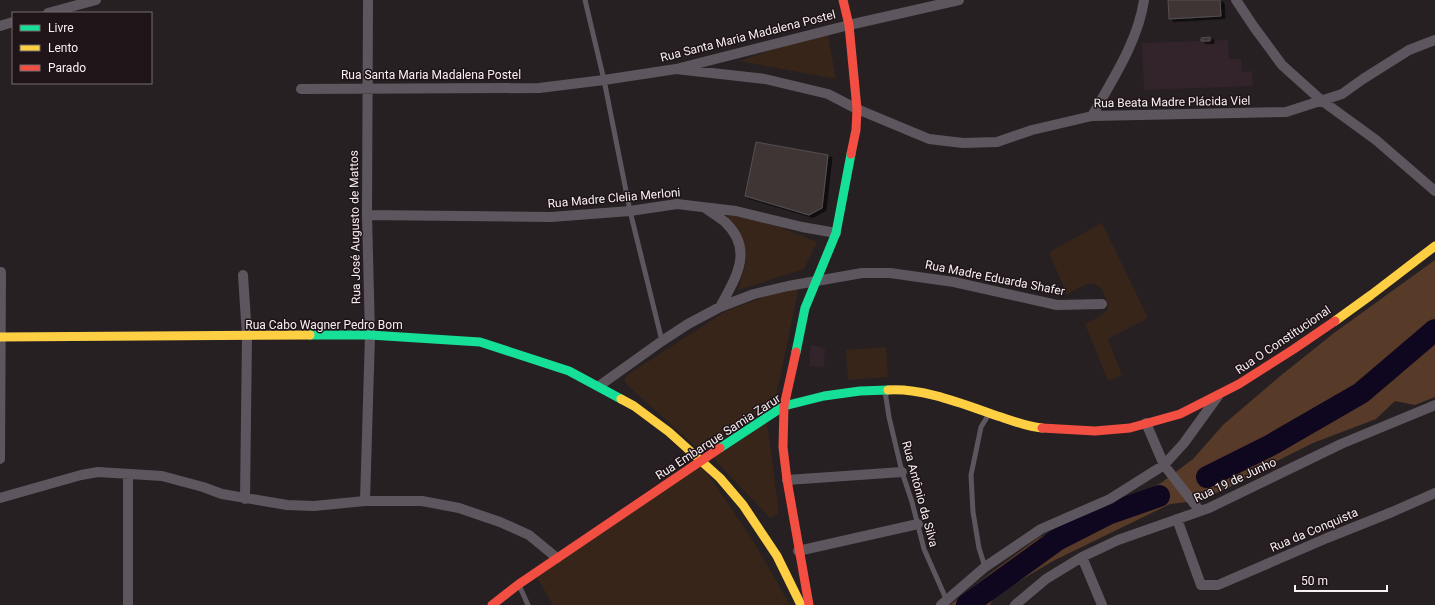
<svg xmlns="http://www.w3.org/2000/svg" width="1435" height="605" font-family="Roboto,sans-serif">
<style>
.built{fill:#33232a}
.green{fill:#37251a}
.forest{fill:#583a28}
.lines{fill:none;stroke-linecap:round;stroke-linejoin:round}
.river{stroke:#0e071f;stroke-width:22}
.building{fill:#3f3636;stroke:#554f50;filter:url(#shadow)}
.lane{stroke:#5e565e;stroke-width:5}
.street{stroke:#5e565e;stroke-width:10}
.fast{stroke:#16e098;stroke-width:9}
.slow{stroke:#ffcf43;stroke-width:9}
.jam{stroke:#f24e42;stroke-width:9}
.labels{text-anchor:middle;stroke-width:3;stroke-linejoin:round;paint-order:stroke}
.street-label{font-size:12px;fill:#f8f0f3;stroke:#1f1418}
</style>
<defs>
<filter id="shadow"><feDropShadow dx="4" dy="2.5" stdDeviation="0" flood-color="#0009"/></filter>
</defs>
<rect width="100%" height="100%" fill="#262023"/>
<path class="built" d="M1228 40 1229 59H1241L1242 72 1252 71 1253 86 1144 90 1142 43Z
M811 345 825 348 824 367 809 366Z"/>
<path class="green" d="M827 30 836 79 740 61Z
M724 213 780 227 817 242 804 269 738 290 746 262 745 249Z
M1102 223 1148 318 1108 339 1122 375 1108 381 1085 324 1099 317 1107 310C1108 303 1106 298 1103 292 1094 275 1079 288 1067 295L1050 255 1051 251Z
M796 285 798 291 776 397 769 406 706 451H701L696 447 626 384 624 380 627 375 726 311Z
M886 347 888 377 848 380 846 350Z
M767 422 779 514 770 518 713 458Z
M701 464 752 539 790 605H553L536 576Z"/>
<path class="forest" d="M1435 260V397L1415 405 1395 401 1376 419 1313 443 1283 458 1228 488 1197 501 1170 504 1053 561 994 596 990 605H950L988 575 1038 538 1083 517 1161 483 1193 459 1224 424 1279 377 1334 333Z"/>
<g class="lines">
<path class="river" d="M1207 477 1271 445 1361 393 1435 330
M967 605 1057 540 1108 514 1159 496"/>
</g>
<path class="building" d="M1168 0H1220L1221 16 1169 19Z
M1210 37V41H1201V38Z
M756 142 828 155 822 208 809 215 745 196Z"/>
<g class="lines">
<path class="lane" d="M585 0 604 80 630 211 662 341
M885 391 889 417 902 472 912 502 924 549 947 601
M985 567 979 548 973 512 971 475 981 427 989 414
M519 585 528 605"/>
<path class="street" d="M1236 0 1254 27 1282 65 1321 100 1376 140 1435 191
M48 13 96 0
M0 26 13 22
M676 69 765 79 828 94 857 109 929 139 963 143 997 142 1032 130 1092 116 1286 112 1342 94 1363 79 1409 50 1435 40
M301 89 539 88 604 80 676 69 849 25 959 0
M1092 116C1112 80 1138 42 1144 0
M705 208C712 213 719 217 725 222 755 250 735 279 720 307
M367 215 551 217 630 211 677 204 736 211 802 227 836 233
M243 275 247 336 245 499
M599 386 662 341 688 324 720 307 754 294 788 286 862 273H890L954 282 1057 305 1102 304
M1146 423 1164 465 1200 511
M0 459 1 272
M128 474V605
M787 480 902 472
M0 498 81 475 98 472 162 476 203 487 222 494 287 505 314 506 365 501H422L459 508 500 522 529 535 557 558
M365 501 370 335 367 215 368 0
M1177 519 1201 585H1218L1327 538 1392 512 1435 493
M798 551 918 524
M1082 557 1102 605
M941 605 985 567 1041 529 1110 499 1164 465 1184 443 1218 396
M1015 605 1046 579 1082 557 1118 540 1209 508 1341 444 1435 405"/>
<path class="fast" d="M310 335H370L480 342 569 371 621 399
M796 352 805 308 836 233 851 154
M720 448 784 406 824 396 860 391 888 390"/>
<path class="slow" d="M1335 321 1371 295 1435 246
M0 337 310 335
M888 390C926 388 965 405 1001 417 1013 421 1028 427 1042 428
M621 399 634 406 669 432 720 478 743 505 777 556 801 605"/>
<path class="jam" d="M843 0 849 25 857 109 856 130 851 154
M796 352 784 406 783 447 787 480 809 605
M1042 428 1095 431 1130 428 1180 414 1239 384 1294 349 1335 321
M492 605 519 584 720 448"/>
</g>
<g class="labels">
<g class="street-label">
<text transform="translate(748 36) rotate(-14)" y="4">Rua Santa Maria Madalena Postel</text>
<text x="431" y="79">Rua Santa Maria Madalena Postel</text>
<text transform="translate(1172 102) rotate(-1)" y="4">Rua Beata Madre Plácida Viel</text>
<text transform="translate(614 198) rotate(-5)" y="4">Rua Madre Clelia Merloni</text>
<text transform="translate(355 227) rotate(-91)" y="4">Rua José Augusto de Mattos</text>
<text transform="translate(995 278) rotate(11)" y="4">Rua Madre Eduarda Shafer</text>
<text x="324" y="329">Rua Cabo Wagner Pedro Bom</text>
<text transform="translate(1283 340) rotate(-34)" y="4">Rua O Constitucional</text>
<text transform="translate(718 437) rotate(-33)" y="4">Rua Embarque Samia Zarur</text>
<text transform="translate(1235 480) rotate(-25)" y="4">Rua 19 de Junho</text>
<text transform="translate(920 494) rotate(75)" y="4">Rua Antônio da Silva</text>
<text transform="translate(1314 530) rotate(-23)" y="4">Rua da Conquista</text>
</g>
</g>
<rect x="12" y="12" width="140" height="72" fill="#1f1418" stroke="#766c70"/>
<rect x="20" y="25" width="20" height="6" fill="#16e098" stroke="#766c70"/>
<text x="48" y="32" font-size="12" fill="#f8f0f3">Livre</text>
<rect x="20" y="45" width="20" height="6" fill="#ffcf43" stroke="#766c70"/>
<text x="48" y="52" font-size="12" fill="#f8f0f3">Lento</text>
<rect x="20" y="65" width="20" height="6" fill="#f24e42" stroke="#766c70"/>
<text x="48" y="72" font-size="12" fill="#f8f0f3">Parado</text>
<path d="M1295 585v6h92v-6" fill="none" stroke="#f8f0f3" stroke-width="2"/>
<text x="1301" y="585" font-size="12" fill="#f8f0f3" stroke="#1f1418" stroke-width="3" paint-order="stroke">50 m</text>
</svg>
